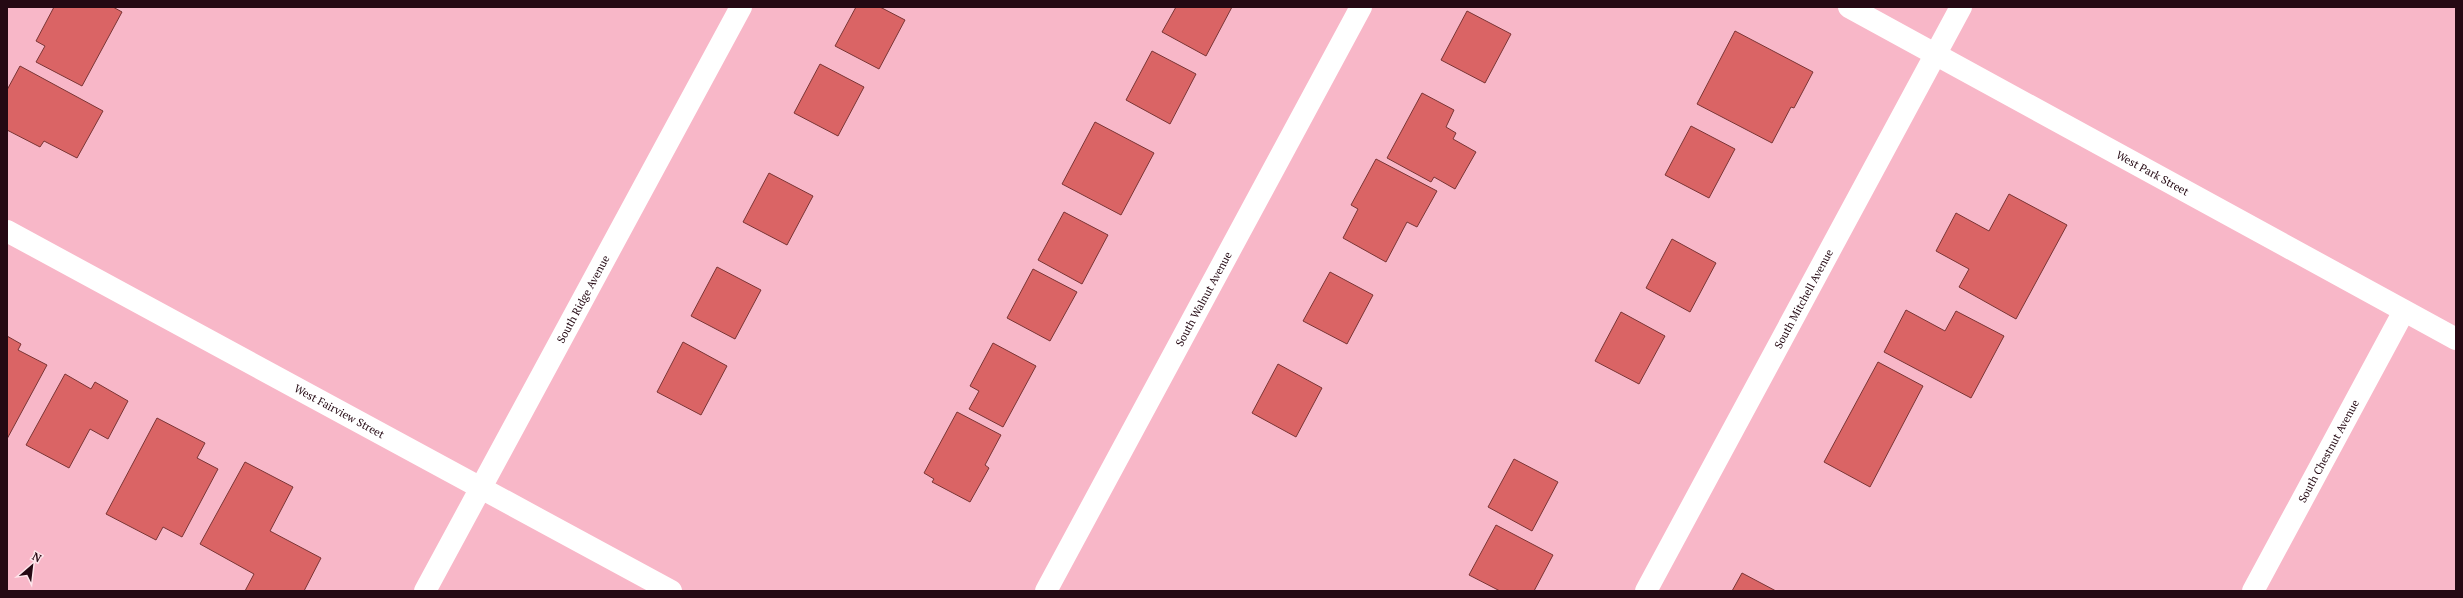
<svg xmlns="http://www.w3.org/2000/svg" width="2463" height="598" font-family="'PT Serif',serif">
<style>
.building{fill:#da6465;stroke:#7a3535}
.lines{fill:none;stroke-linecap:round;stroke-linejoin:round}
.minor{stroke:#fff;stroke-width:22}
.labels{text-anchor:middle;stroke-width:3;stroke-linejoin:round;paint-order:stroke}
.street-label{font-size:11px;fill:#250913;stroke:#fee5eb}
</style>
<rect width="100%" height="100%" fill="#f8b7c8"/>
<path class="building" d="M54 7H113L122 12 82 86 36 62 45 46 36 41Z
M856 7H880L905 20 879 69 835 46Z
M1176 7H1232L1206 56 1162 32Z
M1467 11 1511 34 1485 83 1441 60Z
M1735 31 1813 72 1794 108 1791 107 1772 143 1697 104Z
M1152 51 1196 74 1170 124 1126 100Z
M820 64 864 87 838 136 794 113Z
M20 66 103 111 77 158 44 141 40 147 7 130V90Z
M1422 93 1454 110 1446 127 1456 133 1453 139 1476 152 1455 189 1434 177 1431 182 1387 158Z
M1095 122 1154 153 1121 215 1062 184Z
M1691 126 1735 149 1709 198 1665 175Z
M1376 159 1437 191 1417 227 1407 222 1386 262 1343 238 1358 209 1351 205Z
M769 173 813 196 787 245 743 222Z
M2009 194 2067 225 2016 319 1959 287 1969 269 1936 251 1956 213 1989 231Z
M1064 212 1108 235 1082 284 1038 260Z
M1672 239 1716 263 1690 312 1646 288Z
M717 267 761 290 735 339 691 316Z
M1033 269 1077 292 1050 341 1007 318Z
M1330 272 1373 295 1347 344 1303 321Z
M1906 310 1945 331 1956 311 2004 336 1971 398 1884 352Z
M1621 312 1665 336 1639 384 1595 361Z
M7 336 21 344 18 350 47 365 7 439Z
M683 342 727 366 701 415 657 392Z
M993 343 1036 366 1003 427 969 409 979 391 970 386Z
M1878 362 1923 386 1870 487 1824 462Z
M1278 364 1322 388 1296 437 1252 413Z
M65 374 91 389 95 382 128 401 108 439 90 429 69 468 26 445Z
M957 412 1001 435 985 465 989 468 970 502 932 482 934 479 924 473Z
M157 418 205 443 197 458 218 469 182 537 163 527 156 540 106 514Z
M1514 459 1558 482 1532 531 1488 507Z
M245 462 293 487 270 531 321 558 304 591H245L254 574 200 544Z
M1496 525 1553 555 1534 591H1500L1469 575Z
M1742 573 1776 591H1732Z"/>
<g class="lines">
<g class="minor">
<path id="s1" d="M1849 7 2456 339"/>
<path id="s2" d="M7 231 671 591"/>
<path id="s3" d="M425 591 741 7"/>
<path id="s4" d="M1046 591 1361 7"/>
<path id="s5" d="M1646 591 1961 7"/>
<path id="s6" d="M2253 591 2404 311"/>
</g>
</g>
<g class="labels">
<g class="street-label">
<text dy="4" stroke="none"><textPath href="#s1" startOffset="346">West Park Street</textPath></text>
<text dy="4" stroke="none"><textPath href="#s3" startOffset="332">South Ridge Avenue</textPath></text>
<text dy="4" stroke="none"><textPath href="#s4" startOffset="332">South Walnut Avenue</textPath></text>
<text dy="4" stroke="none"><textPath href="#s5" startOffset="332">South Mitchell Avenue</textPath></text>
<text dy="4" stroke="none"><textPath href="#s2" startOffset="378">West Fairview Street</textPath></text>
<text dy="4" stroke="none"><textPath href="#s6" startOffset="159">South Chestnut Avenue</textPath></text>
</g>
</g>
<rect width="2463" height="598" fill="none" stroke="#250913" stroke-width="16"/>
<g transform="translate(32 566) rotate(28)" stroke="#fee5eb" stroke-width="3" paint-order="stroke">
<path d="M0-3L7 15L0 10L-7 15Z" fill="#250913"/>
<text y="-6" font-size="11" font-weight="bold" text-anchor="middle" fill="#250913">N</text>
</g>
</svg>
